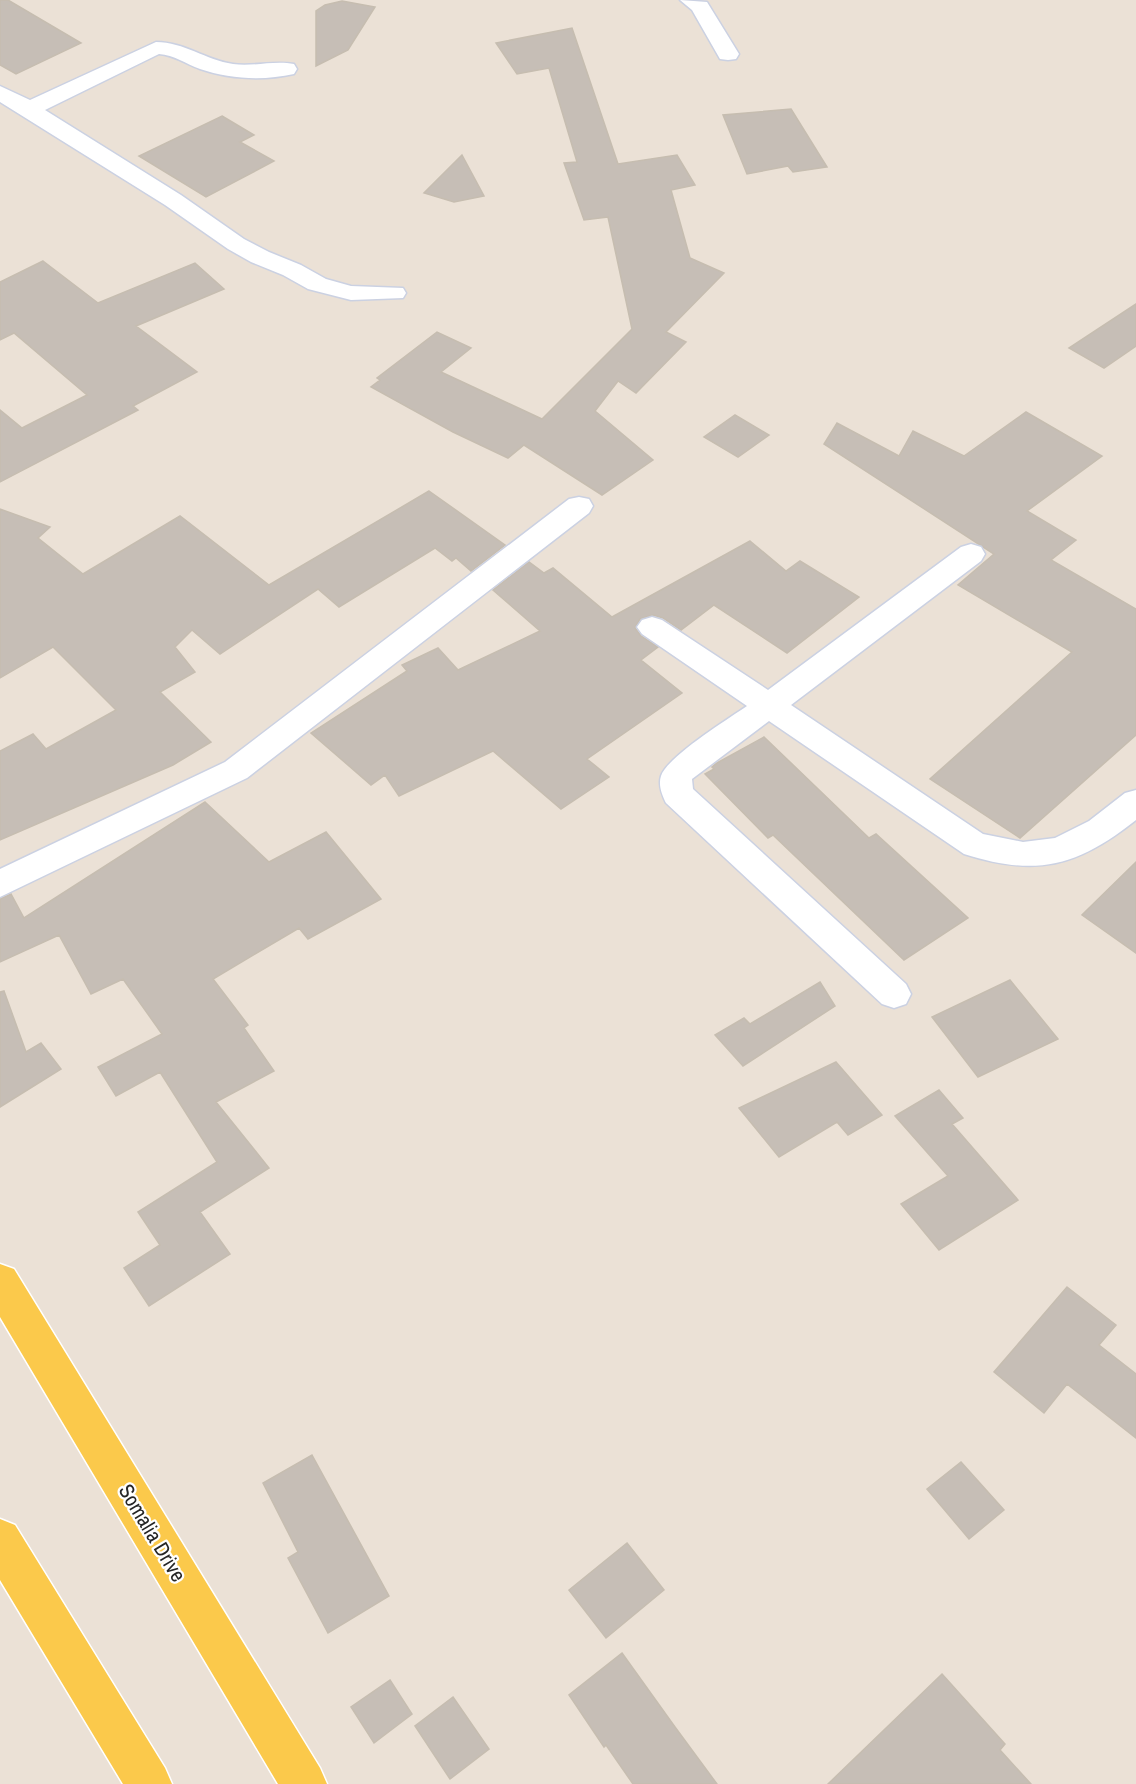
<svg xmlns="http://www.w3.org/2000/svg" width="1136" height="1784" font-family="'Archivo Narrow',sans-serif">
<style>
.building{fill:#c6beb6;stroke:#c6bdb0;stroke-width:1.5}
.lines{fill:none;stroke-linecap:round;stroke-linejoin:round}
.minor-casing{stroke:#cbd1e2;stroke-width:3}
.primary-casing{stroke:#fff;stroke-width:3}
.minor{fill:#fff;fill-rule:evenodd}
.primary{fill:#fbc94b;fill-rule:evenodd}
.labels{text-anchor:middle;stroke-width:4.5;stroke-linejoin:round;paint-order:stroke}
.near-street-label{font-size:21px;fill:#262626;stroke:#fff}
</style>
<rect width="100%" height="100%" fill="#ebe1d6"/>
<path class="building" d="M0 0H8L81 43 16 74 0 65Z
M342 1 375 7 348 50 316 66V11L325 5Z
M572 28 618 164 677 155 695 185 671 190 690 258 724 273 666 332 686 342 636 393 618 381 595 411 653 460 602 495 524 445 508 458 453 432 371 387 380 380 377 378 437 332 471 348 441 372 542 419 632 329 608 217 584 220 564 163 577 162 549 68 517 74 496 43Z
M791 109 827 167 793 172 788 166 747 174 723 115Z
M222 116 254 135 240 142 274 161 206 197 139 156Z
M462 155 484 196 454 202 424 193Z
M43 261 98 303 195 263 224 289 136 326 197 372 133 406 138 410 0 482V410L22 428 87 395 14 333 0 340V282Z
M1136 304V346L1104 368 1069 348Z
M1026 412 1102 456 1027 511 1076 540 1051 560 1136 609V735L1020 838 930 779 1072 652 958 585 994 554 824 444 837 423 899 456 913 431 964 456Z
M735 415 769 435 738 457 704 437Z
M429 491 505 545 471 571 456 558 452 561 435 548 339 607 318 589 220 654 192 630 175 647 195 672 160 692 211 742 173 765 0 840V751L33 734 46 749 116 710 53 647 0 678V509L50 527 38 538 83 574 180 516 269 585Z
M750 541 786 571 800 561 859 597 787 653 714 605 681 630 663 618 653 615 640 619 635 628 641 636 658 647 641 660 682 693 587 759 609 777 561 809 493 751 399 796 385 775 371 785 311 733 407 671 402 665 438 648 458 670 540 631 493 590 529 562 544 573 553 568 612 617Z
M764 737 869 838 876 834 968 918 904 960 773 835 768 838 705 774 714 769 712 767 717 763Z
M205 802 269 862 326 832 381 899 308 939 299 928 213 979 248 1025 244 1028 274 1071 216 1102 269 1168 200 1212 230 1254 149 1306 124 1268 160 1245 138 1212 217 1162 160 1072 116 1096 98 1067 162 1034 123 979 91 994 59 935 0 962V899L11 894 24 918Z
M1136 862V953L1082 915Z
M1010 980 1058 1039 978 1077 932 1017Z
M820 982 835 1006 743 1066 715 1035 744 1018 750 1024Z
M4 991 26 1052 41 1043 61 1069 0 1107V992Z
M836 1062 882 1115 848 1135 837 1122 779 1157 739 1108Z
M939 1090 963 1118 952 1124 1018 1200 939 1250 901 1204 948 1176 895 1116Z
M1067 1287 1116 1325 1099 1345 1136 1374V1438L1067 1384 1044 1413 994 1372Z
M312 1455 389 1596 328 1633 288 1558 298 1552 263 1483Z
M961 1462 1004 1510 969 1539 927 1489Z
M627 1543 664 1590 606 1638 569 1590Z
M622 1653 675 1727 717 1784H633L606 1745 604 1747 569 1695Z
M942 1674 1005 1744 1000 1750 1031 1784H828Z
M390 1680 412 1714 374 1743 351 1707Z
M453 1697 489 1749 450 1779 415 1726Z"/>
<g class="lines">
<g class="minor-casing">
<path id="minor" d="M680 0 707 2 739 54 736 59 728 60 720 59 692 10Z
M156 42C184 42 206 60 233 64 253 67 274 60 294 64L297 69 294 74C263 81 229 79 200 69 186 64 174 55 159 54L45 110 181 195 244 239 269 252 301 265 326 279 351 286 403 288 406 293 403 298 351 300 308 289 283 275 251 262 228 249 165 205 0 102V86L30 100Z
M579 497 589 499 593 506 589 513 247 778 0 897V869L225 762 569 499Z
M971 544 981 547 985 554 981 561 791 705 983 834 1023 842 1055 838 1089 821 1125 793 1136 790V820C1077 867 1036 877 964 854L769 721 692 779 693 789 906 984 911 994 906 1004 894 1008 882 1004 666 803C662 795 658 785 661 776 667 757 728 719 747 706L642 634 637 627 642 620 652 617 662 620 768 690 961 547Z"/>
</g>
<g class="primary-casing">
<path id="primary" d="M0 1264 14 1269 320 1768 327 1784H278L0 1317Z
M0 1519 15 1525 165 1768 172 1784H123L0 1580Z"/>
</g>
<use href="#minor" class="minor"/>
<use href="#primary" class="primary"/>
</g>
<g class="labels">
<g class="near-street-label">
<text transform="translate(152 1533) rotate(59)" y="7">Somalia Drive</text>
</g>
</g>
</svg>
